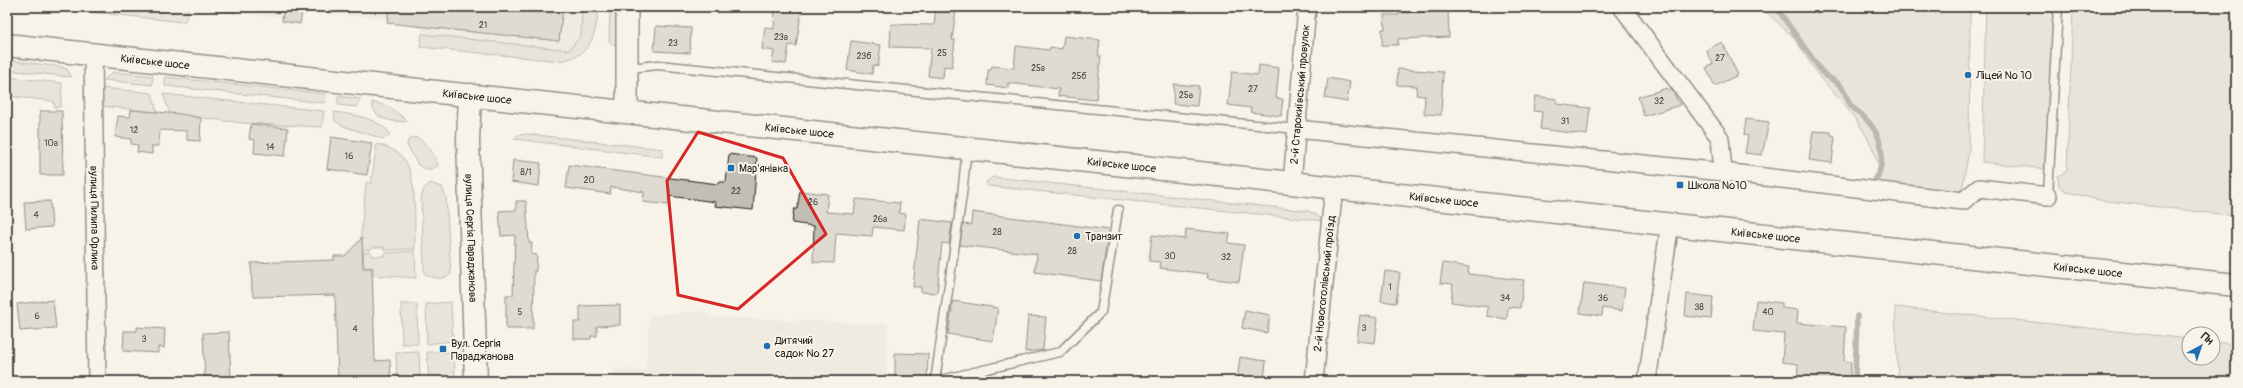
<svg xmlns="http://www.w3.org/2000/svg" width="2243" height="388" font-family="Pangolin,sans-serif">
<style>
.built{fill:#e6e3d9}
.green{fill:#d7d3cb;stroke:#7a7874}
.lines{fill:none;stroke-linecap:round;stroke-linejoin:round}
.stream{stroke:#72716c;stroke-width:5.5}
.building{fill:#c0beb5;stroke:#1c1c1c}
.service-casing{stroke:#1c1c1c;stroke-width:11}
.minor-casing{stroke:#1c1c1c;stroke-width:20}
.tertiary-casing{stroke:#1c1c1c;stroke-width:24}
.secondary-casing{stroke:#1c1c1c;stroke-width:25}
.primary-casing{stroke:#1c1c1c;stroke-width:25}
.service{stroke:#f7f3e8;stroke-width:8}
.minor{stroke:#f7f3e8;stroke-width:17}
.tertiary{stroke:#f7f3e8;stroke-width:21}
.secondary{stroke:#f7f3e8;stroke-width:22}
.primary{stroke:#f7f3e8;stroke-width:22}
.marked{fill:none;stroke:#d62828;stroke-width:3;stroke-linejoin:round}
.poi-dot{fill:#1f6fb2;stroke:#f7f3e8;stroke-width:1.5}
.labels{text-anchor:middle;stroke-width:4;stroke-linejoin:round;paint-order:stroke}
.number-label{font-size:9px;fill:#454442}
.street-label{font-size:11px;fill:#1c1c1c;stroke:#f7f3e8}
.poi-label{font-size:11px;fill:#1c1c1c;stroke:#f7f3e8;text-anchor:start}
</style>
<rect width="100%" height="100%" fill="#f7f3e8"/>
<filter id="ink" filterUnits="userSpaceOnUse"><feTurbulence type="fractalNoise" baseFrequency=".025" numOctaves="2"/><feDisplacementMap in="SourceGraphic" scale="8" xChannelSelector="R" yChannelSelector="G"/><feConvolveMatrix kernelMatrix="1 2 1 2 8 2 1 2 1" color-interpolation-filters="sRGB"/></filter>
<g filter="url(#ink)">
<path class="built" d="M193 7H582L581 36 569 50 422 34V27L387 19 302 12 300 24 282 21V18Z
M702 311 710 317 888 324 886 381H614V368L646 371 649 315Z"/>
<path class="green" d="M46 7H188L187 18 183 22Z
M195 7H235V13Z
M582 7H599C595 36 593 55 560 61L420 47 422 34 569 50 581 36Z
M610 7H617V38L614 46 609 41Z
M1761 7H1970L1969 149 1962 191 1956 193 1872 181 1871 180 1879 167C1869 128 1842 104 1818 74 1808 62 1802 47 1792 36 1782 26 1771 17 1761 7Z
M1986 7H2054L2046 169 1982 162Z
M2073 7H2231L2236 11V216L2099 200 2067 192 2059 186 2058 176 2067 171Z
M7 60 62 67 67 69 72 77 7 70Z
M113 72 153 76 152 85 104 80Z
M7 77 62 83 61 106 55 108 53 101 7 96Z
M165 77 326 94 325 103 165 86Z
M102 88 152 93 157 112 101 106Z
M163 94 324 111 322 127 243 123 170 114Z
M338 96 361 99 356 107 338 105Z
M372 102 387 106 408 121C393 123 373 120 372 102Z
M334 112C355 115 374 117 389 132V136L383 139 343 126 335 121Z
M527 134 663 149 662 157 514 139 518 135Z
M415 137C426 141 435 154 438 165 432 171 425 170 418 165L407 145 408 140Z
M377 144C387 147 397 150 404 159 418 178 414 225 415 249L384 250V247H371V250L363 249 360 245 366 183H371Z
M993 177 1308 211 1315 214 1324 221 988 186 986 182Z
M430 183 442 187 446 197 451 274C445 280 432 279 425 274L424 267 421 198 424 189Z
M415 251 416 278 373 275V267H364L363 252H371V256H384V253Z
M451 302 453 341 427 344 426 304Z
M401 304H417L418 344H402Z
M1895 307 2189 339V358H2213V342L2236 344V381H1898Z
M419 352 420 381H397L396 353Z
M427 352H452L454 353 455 381H429Z"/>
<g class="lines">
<path class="stream" d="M1776 7 1822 72C1828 78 1834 80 1839 84 1845 89 1847 100 1851 106 1855 110 1859 112 1863 116 1883 135 1887 158 1875 182
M1855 381 1857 316"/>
</g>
<path class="building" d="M284 7H303L300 24 282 21Z
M389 7H563L559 41 387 23Z
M775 7H802L796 46 789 45 786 64 772 62 774 51 762 49 765 27 774 29Z
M936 7 956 10 952 40H955L952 67 944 66 943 78 928 76 931 48 890 47 891 24 934 25Z
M1448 11 1449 37 1398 39V45H1382V29H1385L1384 15H1399V13Z
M656 26 691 28 690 53 654 51Z
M1064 36 1100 40 1098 56H1101L1096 100 1058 96 1059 89 1008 83V88L987 85 988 70H991L992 66 1014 68 1016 46 1049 50 1050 47 1062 49Z
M851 41 881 45 878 66 873 65 872 74 847 70Z
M1722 42 1738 75 1715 86 1706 68 1713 64 1706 50Z
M1259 65 1279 68 1276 98 1283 99 1281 116 1250 112 1251 108 1228 105 1232 72 1258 75Z
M1398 69 1443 72 1441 115 1424 114 1425 96 1416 95 1417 86 1397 85Z
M1328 78 1350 82 1347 102 1325 98Z
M1174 84 1199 86 1197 106 1173 104Z
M1667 88 1668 90 1671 89 1680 105 1644 116 1638 97Z
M1535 96 1557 99V104L1590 108 1587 135 1540 129 1542 112 1533 111Z
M131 110 181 114 201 118 200 141 187 140V131L160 130 159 146H152V154L137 152 138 145 131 144V139L115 137 118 116 130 117Z
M40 111H62L63 175H40Z
M1746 119 1769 122 1762 155 1745 153 1748 136 1744 135Z
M251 124 288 128 285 156 254 153 255 140 249 139Z
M1813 131 1831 132V135L1835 136 1832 163 1809 160Z
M331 137 372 143 367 175 327 169Z
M729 154 757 158 753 210 715 206 716 202 669 196 668 205 643 202 644 192 611 187 610 194 566 188 569 165 718 184V182H726Z
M513 160 541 163 539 186 511 182Z
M800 191 828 194 826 212 854 214 856 199 900 203 899 213 906 214 904 230 873 227 872 236 836 233 834 263 813 262 814 226 792 223 794 209H797Z
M50 201 52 227 26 229 24 202Z
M516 201H526L529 243H532L531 254 537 255 536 271H534L533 329H506V295H513L515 235 501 236 499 211 516 210Z
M972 212 1109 230 1101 281 1035 272 1037 254 960 245 963 224 971 225Z
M920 219 952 223 949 244 942 243 937 293 921 292V287H913Z
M1186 229 1230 234 1228 243 1244 245 1239 282 1207 278 1208 274 1160 268 1161 262 1149 261 1152 235 1185 239Z
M362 238 363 268H372L375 361 390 360 391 381H338L335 295 254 297 252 291 251 263 334 260V256H345Z
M1443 263 1469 267 1468 274 1524 280 1520 308 1508 307 1507 319 1487 316 1488 307 1451 302 1453 284 1440 283Z
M1385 271 1400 273 1396 303 1381 301Z
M1584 283 1625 288 1622 311 1603 308 1602 316 1580 313Z
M1687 294 1713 297 1711 319 1685 316Z
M53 300 56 328 20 331 17 304Z
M1756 300 1782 303V308L1798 310 1797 323 1846 327 1844 361 1851 362 1850 381H1797L1798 364 1782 362 1784 334 1753 331Z
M953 301 998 308 993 341 948 334Z
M620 305V325L597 326V336H591V339H574V322H580V306Z
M1245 310 1270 315 1267 333 1242 328Z
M1360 315 1378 318 1375 343 1357 341Z
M1028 316 1046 317 1043 350 1025 352Z
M137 327 165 329 164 348 158 347V353L123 351 124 331H137Z
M229 332 231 381H205L203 333Z
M895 353 928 354 927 381H895Z
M1240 357 1266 361 1264 381H1237Z"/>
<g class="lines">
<g class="service-casing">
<path id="service" d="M629 68 658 65 1296 129
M2048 196 2058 7
M935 381 962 195 967 148
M936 381 1060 352 1101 312 1118 210"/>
</g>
<g class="minor-casing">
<g id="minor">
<path d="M1622 7 1720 138 1723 172"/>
<path id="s1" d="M93 54 97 381"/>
<path d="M1296 129 1723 172 1963 201 1979 188 2048 196"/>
<path id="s2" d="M1292 183 1307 7"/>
<path id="s3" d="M1314 381 1334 187"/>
<path d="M1647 381 1670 223"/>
</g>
</g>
<g class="tertiary-casing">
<path id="tertiary" d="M627 112V7"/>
</g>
<g class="secondary-casing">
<g id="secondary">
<path id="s4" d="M470 95 468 140 476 381"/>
</g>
</g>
<g class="primary-casing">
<g id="primary">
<path id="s5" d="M7 45C395 89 784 128 1172 170 1527 208 1881 249 2236 285"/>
</g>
</g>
<use href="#service" class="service"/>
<use href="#minor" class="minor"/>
<use href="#tertiary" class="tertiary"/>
<use href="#secondary" class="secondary"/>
<use href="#primary" class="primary"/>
</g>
</g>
<path d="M0 0H2243V388H0ZM698 132 783 158 826 234 738 309 678 295 667 181Z" fill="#f7f3e8" fill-opacity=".55" fill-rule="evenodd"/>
<path class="marked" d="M698 132 783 158 826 234 738 309 678 295 667 181Z"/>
<g class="poi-dot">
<circle cx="1968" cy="75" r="4"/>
<rect x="727" y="164" width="8" height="8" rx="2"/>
<rect x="1676" y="181" width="8" height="8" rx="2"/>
<circle cx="1077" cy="236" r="4"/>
<circle cx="767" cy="346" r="4"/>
<rect x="439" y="345" width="8" height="8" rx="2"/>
</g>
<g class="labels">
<g class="number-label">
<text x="483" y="28">21</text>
<text x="781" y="40">23а</text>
<text x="673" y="46">23</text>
<text x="942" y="56">25</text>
<text x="864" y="59">23б</text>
<text x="1720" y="61">27</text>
<text x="1038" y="71">25а</text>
<text x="1079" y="79">25б</text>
<text x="1253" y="92">27</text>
<text x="1186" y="98">25в</text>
<text x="1659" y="104">32</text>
<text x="1565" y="124">31</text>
<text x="134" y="133">12</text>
<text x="51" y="146">10а</text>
<text x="270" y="150">14</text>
<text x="349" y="159">16</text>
<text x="526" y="175">8/1</text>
<text x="589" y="183">20</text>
<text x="736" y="194">22</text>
<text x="813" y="205">26</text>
<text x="36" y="218">4</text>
<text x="880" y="222">26а</text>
<text x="997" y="235">28</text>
<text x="1072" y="254">28</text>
<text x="1170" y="259">30</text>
<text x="1226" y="260">32</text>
<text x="1390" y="290">1</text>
<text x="1505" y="301">34</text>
<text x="1603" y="301">36</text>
<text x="1699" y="310">38</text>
<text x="520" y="315">5</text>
<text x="1768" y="315">40</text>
<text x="37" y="319">6</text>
<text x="1364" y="331">3</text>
<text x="355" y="332">4</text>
<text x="144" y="342">3</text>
</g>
<g class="street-label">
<text dy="4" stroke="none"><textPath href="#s5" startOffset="149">Київське шосе</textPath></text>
<text dy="4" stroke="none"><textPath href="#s2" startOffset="89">2-й Старокиївський провулок</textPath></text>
<text dy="4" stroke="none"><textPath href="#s5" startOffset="473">Київське шосе</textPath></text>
<text dy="4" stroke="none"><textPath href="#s5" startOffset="797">Київське шосе</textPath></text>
<text dy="4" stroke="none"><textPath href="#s5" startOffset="1121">Київське шосе</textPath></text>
<text dy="4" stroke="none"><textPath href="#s5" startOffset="1445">Київське шосе</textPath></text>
<text dy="4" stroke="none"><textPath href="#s1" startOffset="164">вулиця Пилипа Орлика</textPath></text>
<text dy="4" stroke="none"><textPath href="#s5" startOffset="1769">Київське шосе</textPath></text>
<text dy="4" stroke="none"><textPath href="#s4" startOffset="143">вулиця Сергія Параджанова</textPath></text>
<text dy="4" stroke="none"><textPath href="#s5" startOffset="2093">Київське шосе</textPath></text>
<text dy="4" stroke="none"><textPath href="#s3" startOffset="98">2-й Новогоголівський проїзд</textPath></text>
</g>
<g class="poi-label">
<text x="1976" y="79">Ліцей № 10</text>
<text x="739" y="172">Мар'янівка</text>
<text x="1688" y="189">Школа №10</text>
<text x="1085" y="240">Транзит</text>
<text x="775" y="344">Дитячий<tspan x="775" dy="13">садок № 27</tspan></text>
<text x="451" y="347">Вул. Сергія<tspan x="451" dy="13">Параджанова</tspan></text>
</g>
</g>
<rect width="2243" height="388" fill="none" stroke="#f7f3e8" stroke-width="24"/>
<rect x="12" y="12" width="2219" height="364" fill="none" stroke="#1c1c1c" stroke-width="1.5" filter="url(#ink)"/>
<g transform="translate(2201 346) rotate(40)"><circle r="19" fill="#f7f3e8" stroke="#9f9d96"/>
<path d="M0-3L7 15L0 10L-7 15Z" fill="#1f6fb2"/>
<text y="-6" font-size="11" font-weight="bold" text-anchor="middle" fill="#1c1c1c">Пн</text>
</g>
</svg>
